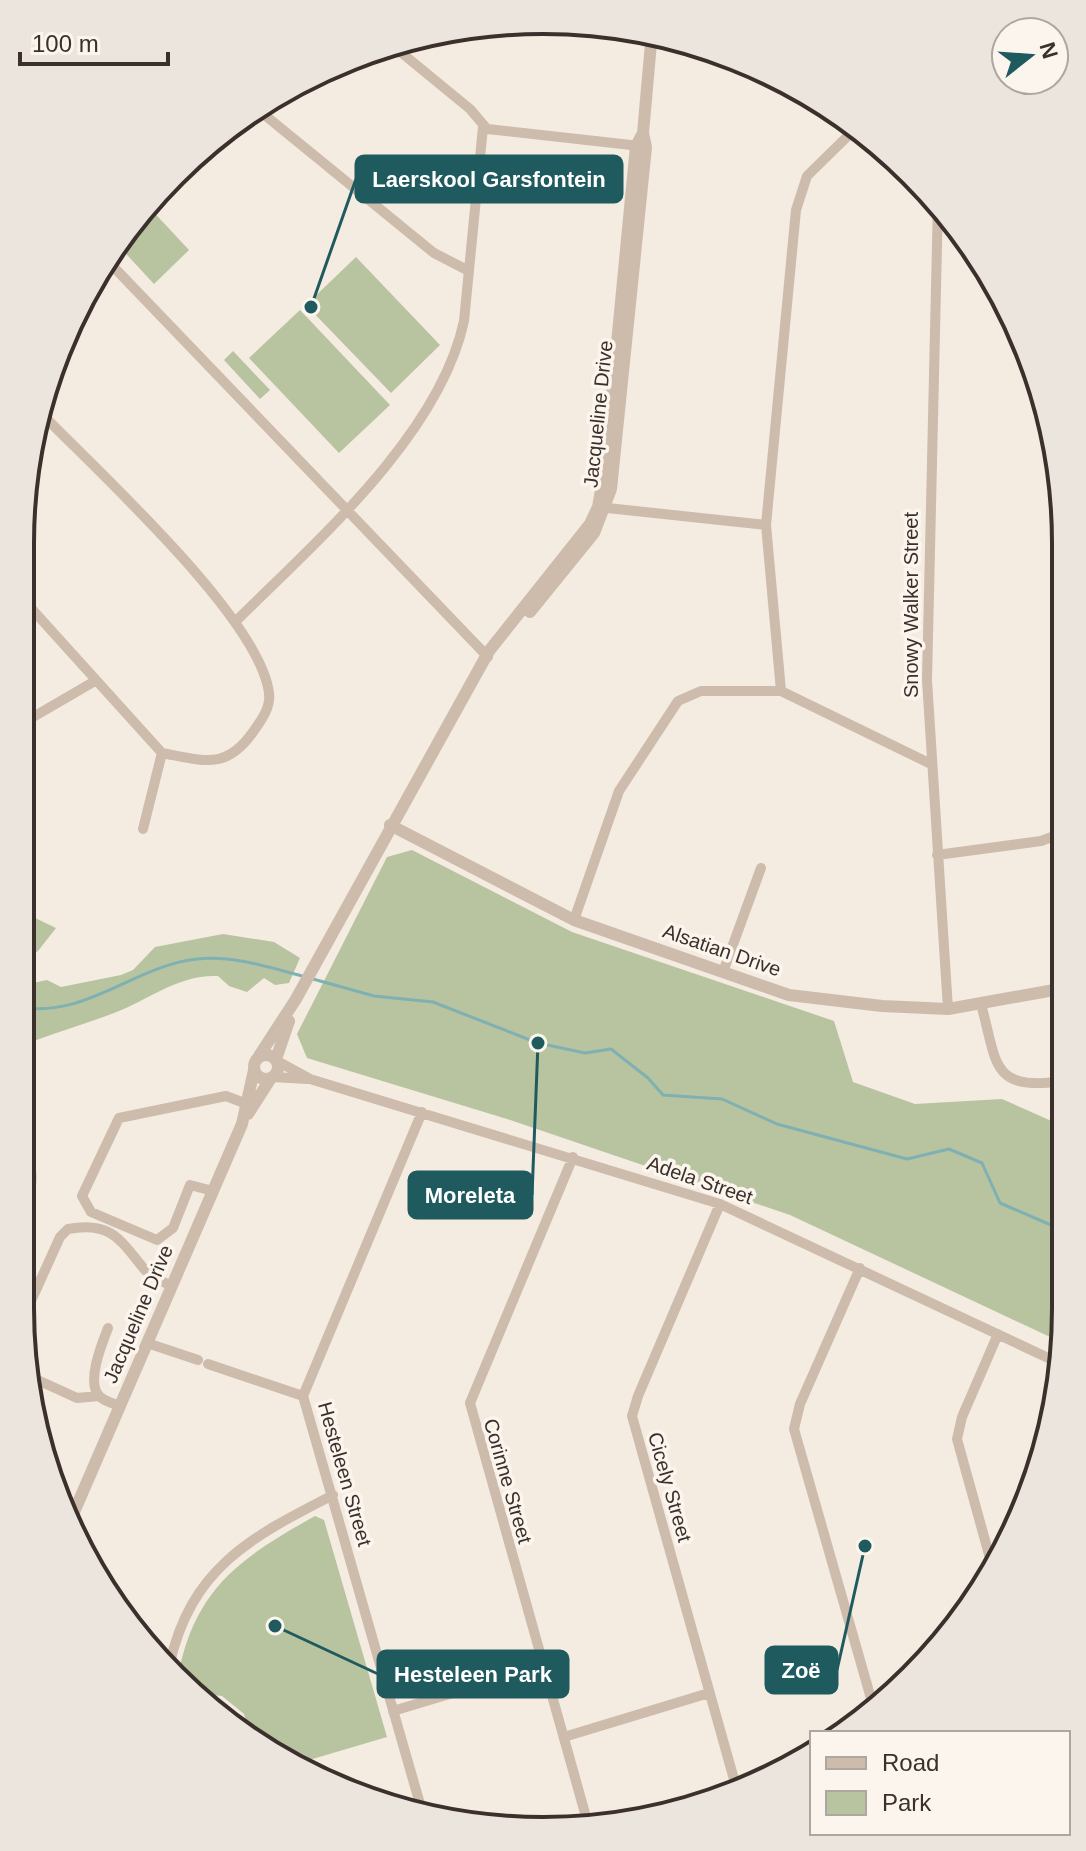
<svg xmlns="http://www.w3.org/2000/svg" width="1086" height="1851" font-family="Arial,sans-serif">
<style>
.green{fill:#b8c4a0}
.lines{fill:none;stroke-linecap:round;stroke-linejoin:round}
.stream{stroke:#7fb0b2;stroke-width:3}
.minor{stroke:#cdbbac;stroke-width:10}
.tertiary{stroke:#cdbbac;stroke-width:12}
.labels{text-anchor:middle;stroke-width:7;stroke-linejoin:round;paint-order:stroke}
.street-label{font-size:20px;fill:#3b302b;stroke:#fbf5ee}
.rim{fill:none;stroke:#3b302b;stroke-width:4}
.leader{fill:none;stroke:#1f5a5e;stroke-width:3}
.callout-dot{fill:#1f5a5e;stroke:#fbf5ee;stroke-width:3}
.callout{fill:#1f5a5e;stroke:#1f5a5e;stroke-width:3}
.callout-label{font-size:22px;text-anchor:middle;font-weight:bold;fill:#fff}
</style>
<rect width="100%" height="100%" fill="#f4ebe1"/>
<path class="green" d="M147 205 189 250 154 284 116 243Z
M356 257 440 345 391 393 306 305Z
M300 310 390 405 339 453 249 358Z
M233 351 270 390 260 399 224 360Z
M412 850 572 932 834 1021 853 1082 915 1104 1002 1099 1065 1127V1344L790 1215 507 1119 307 1058 297 1034 387 857Z
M21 916H31L56 928 38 951 23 960 26 980 33 983 47 980 61 987 121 975 133 970 155 947 223 934 274 942 300 958 289 983 275 985 264 978 247 992 229 986 218 976C179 974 150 999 114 1013 83 1025 51 1034 20 1046Z
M315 1516 324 1520 387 1737 299 1763 251 1737 244 1714 222 1696 194 1693 178 1676C195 1587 242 1557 315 1516Z"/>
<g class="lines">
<path class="stream" d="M313 979 374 996 433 1002 538 1043 585 1053 611 1049 648 1078 663 1095 722 1099 777 1124 907 1159 949 1149 982 1163 1000 1203 1065 1231
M20 1007C85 1019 136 965 197 959 234 955 271 968 306 977"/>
<path class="minor" d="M392 45 470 109 487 129 640 146
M255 107 434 253 469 271
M888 156 936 205
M938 201 927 680 948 1009
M105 258 488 657
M40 412C96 470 260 618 269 693 271 707 261 721 253 732 226 770 205 761 162 753
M598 507 766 525
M21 597 162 753
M236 621C316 542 440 434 464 321L483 127
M781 691 766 525 796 210 807 176 856 128
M21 718 28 720 95 681
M21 737 28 720
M143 829 162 753
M937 855 1041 841 1065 832
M574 920 619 791 678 701 701 691H781L931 764
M723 972 761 868
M981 1004C998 1066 990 1091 1065 1081
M277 1061 310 1079 720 1204 1061 1364
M272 1077 308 1079
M573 1157 470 1403 588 1824
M213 1191 190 1185 173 1228 157 1240 91 1212 82 1196 119 1118 226 1096 247 1104
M720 1204 638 1396 632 1416 737 1790
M20 1219C30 1195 40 1169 20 1148
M860 1268 800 1404 794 1429 874 1709
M22 1321 60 1237 68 1229C112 1221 120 1240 145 1270 151 1277 163 1282 172 1286
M108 1328C102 1344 88 1377 97 1393 101 1401 113 1403 120 1406
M147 1343 198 1360
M208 1364 303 1396
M31 1377 77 1398 99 1396
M993 1569 957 1439 962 1417 998 1334
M169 1667C190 1568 251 1537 333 1495
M208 1706 225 1712 238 1730
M393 1711 542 1666
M564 1737 709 1693
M422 1811 303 1396 422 1112"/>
<path class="tertiary" d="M530 612 594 533 611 489 646 147 643 133 652 32
M390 825 574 920 789 995 882 1006 948 1009 1065 988
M254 1067a12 12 0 1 1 24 0a12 12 0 1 1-24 0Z
M259 1056 296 999 489 651 590 524 598 507 605 468 636 146 643 133
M276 1059 289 1021
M248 1114 271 1078
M71 1519 242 1124 254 1070"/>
</g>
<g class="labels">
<g class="street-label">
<text transform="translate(598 414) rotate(-84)" y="7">Jacqueline Drive</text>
<text transform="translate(911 605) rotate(-90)" y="7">Snowy Walker Street</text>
<text transform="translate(722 950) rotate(19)" y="7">Alsatian Drive</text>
<text transform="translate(700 1180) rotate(19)" y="7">Adela Street</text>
<text transform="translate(138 1314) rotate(-67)" y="7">Jacqueline Drive</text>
<text transform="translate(345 1474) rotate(74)" y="7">Hesteleen Street</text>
<text transform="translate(508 1481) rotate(74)" y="7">Corinne Street</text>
<text transform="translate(670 1487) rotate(74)" y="7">Cicely Street</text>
</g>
</g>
<path d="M0 0H1086V1851H0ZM543 34H543A509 509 0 0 1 1052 543V1308A509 509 0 0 1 543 1817H543A509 509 0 0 1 34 1308V543A509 509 0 0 1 543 34Z" fill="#ece5de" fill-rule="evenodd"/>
<path class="rim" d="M543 34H543A509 509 0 0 1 1052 543V1308A509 509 0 0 1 543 1817H543A509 509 0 0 1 34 1308V543A509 509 0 0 1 543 34Z"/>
<path class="leader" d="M311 307L356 179M538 1043L532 1195M865 1546L837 1670M275 1626L378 1674"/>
<g class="callout-dot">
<circle cx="311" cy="307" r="8"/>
<circle cx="538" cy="1043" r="8"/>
<circle cx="865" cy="1546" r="8"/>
<circle cx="275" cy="1626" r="8"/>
</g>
<g class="callout">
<rect x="356" y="156" width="266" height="46" rx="8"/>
<rect x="409" y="1172" width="123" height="46" rx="8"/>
<rect x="766" y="1647" width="71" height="46" rx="8"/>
<rect x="378" y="1651" width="190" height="46" rx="8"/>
</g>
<g class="callout-label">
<text x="489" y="187">Laerskool Garsfontein</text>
<text x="470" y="1203">Moreleta</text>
<text x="801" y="1678">Zoë</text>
<text x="473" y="1682">Hesteleen Park</text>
</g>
<rect x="810" y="1731" width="260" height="104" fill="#fbf5ee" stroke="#aea6a0" stroke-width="2"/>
<rect x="826" y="1757" width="40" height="12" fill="#cdbbac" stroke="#aea6a0" stroke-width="2"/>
<text x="882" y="1771" font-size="24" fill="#3b302b">Road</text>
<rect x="826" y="1791" width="40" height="24" fill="#b8c4a0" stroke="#aea6a0" stroke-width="2"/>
<text x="882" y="1811" font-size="24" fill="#3b302b">Park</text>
<g transform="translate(1030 56) rotate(73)"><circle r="38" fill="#fbf5ee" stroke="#aea6a0" stroke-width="2"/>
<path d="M0-6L14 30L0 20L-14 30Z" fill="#1f5a5e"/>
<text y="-12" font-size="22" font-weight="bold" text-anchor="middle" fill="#3b302b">N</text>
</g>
<path d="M20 52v12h148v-12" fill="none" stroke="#3b302b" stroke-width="4"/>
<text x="32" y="52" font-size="24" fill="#3b302b" stroke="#fbf5ee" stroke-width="6" paint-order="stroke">100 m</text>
</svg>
